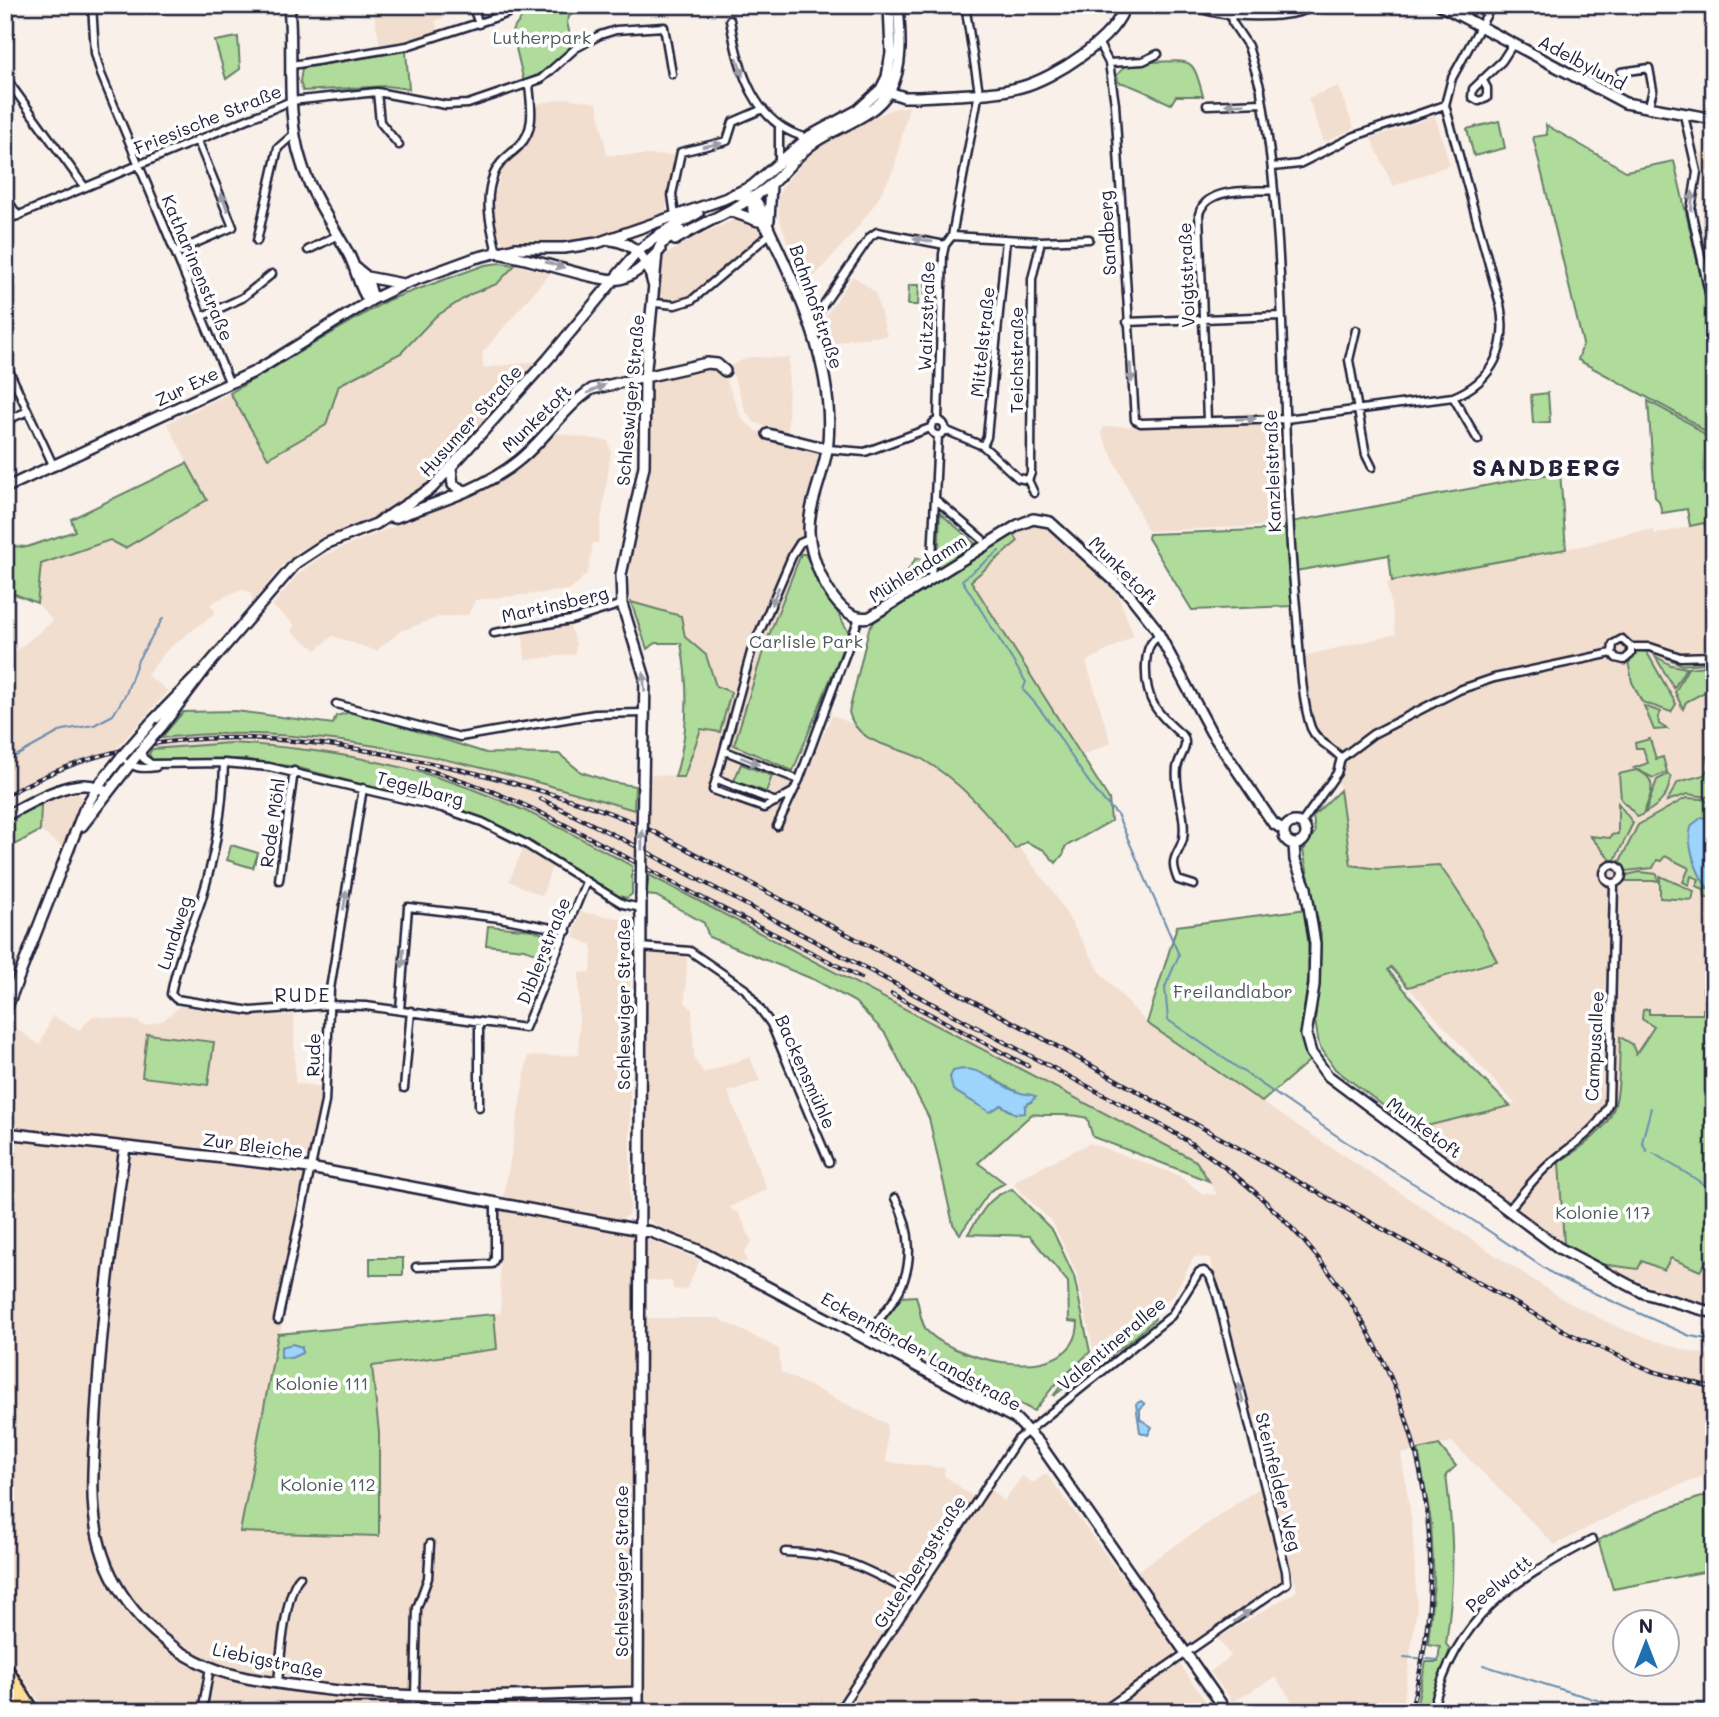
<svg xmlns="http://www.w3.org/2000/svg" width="1719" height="1717" font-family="Mali,sans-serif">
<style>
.built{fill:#f2decf}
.green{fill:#afdc9b;stroke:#687f6b;stroke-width:2;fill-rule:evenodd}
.water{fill:#9cd4fc;stroke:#6b8daf;stroke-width:2}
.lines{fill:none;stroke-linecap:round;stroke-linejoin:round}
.stream{stroke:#6b8daf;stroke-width:2}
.street-casing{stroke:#22223b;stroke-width:11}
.secondary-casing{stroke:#22223b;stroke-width:14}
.highway-casing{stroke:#22223b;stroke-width:16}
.street{stroke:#fff;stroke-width:6}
.secondary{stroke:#fff;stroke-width:9}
.highway{stroke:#ffdd96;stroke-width:10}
.rail-casing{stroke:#22223b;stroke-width:4.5}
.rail{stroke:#fff;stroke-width:2;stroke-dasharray:5;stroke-linecap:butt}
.secondary-bridge-casing{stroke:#22223b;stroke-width:14;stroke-linecap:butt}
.secondary-bridge{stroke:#fff;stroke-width:9}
.oneway{fill:#9c9ca7}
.labels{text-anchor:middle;stroke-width:7;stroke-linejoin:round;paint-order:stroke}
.park-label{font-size:18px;fill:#4c5a58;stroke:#fff}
.street-label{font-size:18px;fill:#22223b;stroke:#fff}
.neighbourhood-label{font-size:19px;letter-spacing:2px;fill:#22223b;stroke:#fff}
.district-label{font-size:24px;font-weight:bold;letter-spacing:2px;fill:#22223b;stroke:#fff}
</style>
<rect width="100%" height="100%" fill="#f9f0e9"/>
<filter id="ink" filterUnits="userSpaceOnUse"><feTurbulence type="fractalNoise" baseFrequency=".0143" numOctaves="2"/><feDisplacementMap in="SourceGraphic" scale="14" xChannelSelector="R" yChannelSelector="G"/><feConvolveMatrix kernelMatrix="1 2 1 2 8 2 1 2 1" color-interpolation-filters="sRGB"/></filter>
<g filter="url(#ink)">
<path class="built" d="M372 5H446L447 7 442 8 444 18 435 21 439 33 407 43 380 44Z
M1338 86 1354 128 1324 142 1308 98Z
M567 98 597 103 607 155H678L665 215 611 234 569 244H504L494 227V198L503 167 529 141 536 126 537 104Z
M909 106 894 169 877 201 854 232 804 288 779 218 778 198 782 188 801 163 824 142 892 109Z
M1435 116 1450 165 1393 186 1371 138Z
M1714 151V171H1700L1697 154Z
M736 219 753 224 764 235 692 295 673 300H658L664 256 690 239Z
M515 265 550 273 483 352V368L540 361 426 487 397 508 301 549 282 566 253 602 250 592 241 589 210 604 216 612 167 650 147 675 168 691 117 748 77 761 5 793V660L53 621 37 603 41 564 207 500 167 423 230 393 267 458 325 425 338 385 401 353 435 317 471 294 497 284Z
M853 276 875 292 887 336 850 339 827 347 821 329 823 320Z
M749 357 789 358 788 431 765 427 754 422 746 412 730 366Z
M710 368 720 372 726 379 742 419 756 431 822 449 806 514 805 554 801 555 764 648 734 745 805 777 832 715 927 756 995 816 1053 891 1101 973 1147 1023 1196 1059 1564 1300 1619 1328 1681 1349 1714 1357V1472L1639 1501 1555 1545 1452 1442 1401 1454 1412 1523 1417 1607 1402 1712H1300L1275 1677 1233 1702 1210 1672 1231 1656 1217 1638 1297 1591 1221 1286H1218L1210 1258 1194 1257 1173 1296 1134 1319 1093 1349 1077 1274 1053 1223 1014 1185 1018 1179 1090 1143 1178 1175 1202 1193 1217 1195 1196 1161 966 1042 845 975 786 949 576 835 489 795 373 761 283 746 230 743 152 749 161 738 205 733 247 732 325 739 445 760 647 811 648 774 684 777 701 728 719 732 730 693 716 686 706 655 685 637 681 616 631 602 629 589 631 557 648 484 651 380Z
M1279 422 1285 525 1148 531 1101 433 1104 427Z
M555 433 608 441 611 452 598 543H593L588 572 571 590 475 600 468 615 439 617 401 631 376 651 333 636 316 650 291 631 295 625 272 606 299 573 322 556 489 487 524 466Z
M1704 523 1714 545V1220L1559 1170 1564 1245 1461 1170 1414 1129 1515 1104 1408 987 1357 926 1338 778 1345 765 1343 752 1315 729 1304 656 1396 634 1387 582 1586 545 1628 533 1652 530 1656 534Z
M1037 524 1059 534 1116 590 1134 636 1086 662 1111 743 1083 755 971 581 1018 541 1014 534Z
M569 624 576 643 575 654 525 660 523 633Z
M78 794 83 797 63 847 40 831 41 804 60 796Z
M523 849 552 866 542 896 509 881Z
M580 912 630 920V1211L626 1217 608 1220 503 1200 528 1056 579 1055V973L591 972 592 945 573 937Z
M643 950 683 952 687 960 685 1002 692 1009 694 1059 704 1073 750 1057 760 1081 728 1092 767 1189 730 1207 733 1211 739 1213 752 1242 744 1252 747 1262 737 1263 652 1223 647 1217Z
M180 1006 244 1016 294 1015 295 1083 323 1087 311 1148 307 1155 297 1160 5 1127 8 1023 40 1045 52 1016 80 1030 92 1016 137 1021 144 1026 164 1020Z
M5 1139 312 1172 241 1532 379 1433 372 1366 497 1348 494 1314 501 1313 498 1207 645 1238 700 1260 686 1290 673 1289 672 1281 645 1280 644 1318H718L779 1349 781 1372 887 1424 886 1462 945 1468 944 1475 973 1497H984L990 1488 1004 1501 1022 1476 1033 1483 1046 1473 1124 1580 1261 1487 1283 1577 1280 1584 1173 1654 1213 1712H46L5 1649Z
M1714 1246V1305L1674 1297 1582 1256Z
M1439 1700 1511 1712H1433Z"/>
<path class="green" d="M531 5 547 11 550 5H574L567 22 573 48 551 67 524 82 512 31Z
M238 37 240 69 226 79 215 41Z
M406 51 409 89 386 86 303 91 300 82 302 68Z
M1152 62C1193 61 1192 56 1203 96H1176L1171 104C1153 97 1136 85 1118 82L1117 75 1125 66Z
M1499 121 1505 148 1474 156 1467 129Z
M1546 125 1626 171 1674 161 1712 325 1714 439 1691 421 1578 360 1583 344 1533 137 1547 135Z
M500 263 515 265 497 284 471 294 435 317 401 353 339 385 326 425 268 458 230 393 388 300 485 265Z
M925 282H936L934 305 924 301Z
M909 285H919L918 305H908Z
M1548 393 1550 422 1533 423 1531 395Z
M1648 401 1691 424 1714 443V545L1704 523 1690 526 1687 509 1662 513 1659 501 1655 497Z
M187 463 207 500 125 548 110 540 41 564 37 603 5 590 9 546 27 547 75 531 71 519Z
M1560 472 1566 549 1392 581 1389 555 1295 571 1291 522Z
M940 513 977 545 938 570Z
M1286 529 1293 606 1192 610 1148 538 1149 534Z
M1014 534 1018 541 971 581 1109 799 1111 821 1065 847 1064 853 1056 863 1044 850 1026 842 1015 849C989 814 960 781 922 759 897 745 857 746 849 712L869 629 875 621Z
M801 554H805L849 633 793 771 734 745 764 648Z
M916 558 926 560 925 577 918 581 907 572Z
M631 602 681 616 685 637 706 655 716 686 731 692 720 732 701 729 684 777H675C689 733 689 687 681 643H656L647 649Z
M1645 649 1676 704 1671 712 1642 702 1632 682 1628 661 1636 650Z
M1659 654 1690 661 1714 659V662L1682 665Z
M1655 656 1671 665 1686 668 1674 688Z
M1714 665V687L1686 702 1683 709 1675 692 1688 668Z
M1644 706 1661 712 1658 717 1659 724 1667 729 1654 730Z
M236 711 333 724 336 716 354 711 486 753 559 754 581 772 611 782 635 786 634 810C486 766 316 719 161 738L183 712Z
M1650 739 1656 759 1663 757 1667 772 1653 778 1634 768 1648 763 1643 748H1636L1635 743Z
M230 743C318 748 411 763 492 797 541 816 586 841 632 866V894L627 898 615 895 532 842 493 823 449 807 295 767 243 759 158 762 153 761 149 754 152 749Z
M1706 756H1714V798L1688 794 1667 801 1678 782 1704 775 1709 767Z
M741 764 772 776 766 792 734 781Z
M1636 770C1660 778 1651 796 1643 814L1638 817 1621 799 1619 774Z
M1668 774 1671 777C1668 796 1661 804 1645 813L1657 780Z
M1340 790 1351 865 1378 869 1439 865C1462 895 1480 927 1497 961L1408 987 1391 967 1388 970 1459 1055 1510 1106 1414 1129 1335 1069 1319 1045 1315 1020 1321 935 1303 851 1315 832 1313 816Z
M1686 798 1703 799 1714 805V884L1705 888 1714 886V898H1705L1704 889 1696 886 1699 879 1691 876 1689 885 1683 882 1689 868 1665 856 1661 861 1657 860 1653 868 1626 871 1620 861 1638 825Z
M1618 803 1633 823 1615 860H1611L1590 836 1610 838 1611 835 1618 834Z
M41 804 40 831 5 850V821Z
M231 845 258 853 253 868 227 860Z
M1640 872 1657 874 1658 881H1626V875Z
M649 875 1196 1161 1209 1181 1093 1137 1087 1118C1071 1112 1050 1117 1032 1114L978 1163 1005 1183 990 1191 960 1234 953 1224 929 1118 885 1033 855 1002 815 980 709 937 704 923 656 896 646 895ZM992 1077C1004 1088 1020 1090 1031 1102L1010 1111 1001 1105 990 1111 972 1100Z
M1660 876 1694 891 1692 900 1660 898Z
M1307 909 1309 974 1301 1030 1309 1061 1262 1102 1147 1023 1177 926Z
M488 926 534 930 549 937 542 955 524 949 486 945Z
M1703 988H1714V1261L1708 1259 1700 1271 1671 1258 1664 1270 1642 1261 1638 1269 1600 1264 1564 1245 1559 1162C1623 1121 1618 1109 1620 1037L1632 1044 1636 1054 1654 1027 1642 1019 1643 1010 1649 1009V1014H1703V1009H1707V994L1703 993Z
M147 1034 214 1042 208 1085 142 1077Z
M1012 1189 1053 1231 1074 1276 1090 1352 1053 1387 1034 1411 877 1330 902 1297 916 1296C920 1307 920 1324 928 1332 960 1363 1077 1388 1078 1322L1069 1321 1068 1282 1030 1236 968 1234C981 1214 988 1196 1012 1189Z
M370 1258H403V1275H370Z
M1153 1311 1155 1319 1133 1339 1053 1396 1073 1370Z
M494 1314 497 1349 372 1366 379 1433V1536L240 1532 278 1334Z
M1439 1445 1456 1466 1446 1475C1454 1538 1455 1580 1446 1644L1450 1649 1428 1712H1415L1426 1662H1438L1440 1646 1428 1644 1434 1583 1431 1521 1418 1450Z
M1714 1493V1570L1613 1589 1598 1540 1659 1511Z"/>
<path class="water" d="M1702 817 1714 821V893C1699 883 1684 842 1692 825Z
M963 1069C986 1069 999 1087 1021 1093 1027 1095 1030 1093 1036 1097L1025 1106V1113L1016 1114 1001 1105 990 1112 953 1090 950 1077 953 1071Z
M292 1344 302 1347V1353L291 1358 281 1357V1347Z
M1141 1401 1145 1404 1140 1409V1419L1152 1427 1148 1435 1140 1432 1136 1404Z"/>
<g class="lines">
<path class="stream" d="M999 551 962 580 1026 682 1023 690C1060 727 1078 779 1117 814L1179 955 1165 987 1168 1020 1343 1140 1471 1219 1556 1276 1690 1336 1714 1340
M5 762 63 730 94 725 113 715 126 694 138 660 163 618
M1647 1152 1642 1142 1651 1108
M1653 1153 1699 1181 1714 1193
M1404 1657 1438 1660
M1483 1665 1527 1679
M1528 1679 1576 1694
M1577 1694 1610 1704
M1612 1705 1633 1711
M1664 1712 1714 1702"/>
<g class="street-casing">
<path id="street" d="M92 5 95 53 101 74 230 384
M472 5 479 24
M1230 12 1232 22 1248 46 1261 90
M730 20C738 68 754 126 808 138
M1099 44 1109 63 1115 104 1135 420 1141 423 1286 419 1453 397C1493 381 1509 347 1500 304L1445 105 1452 78 1492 5
M1109 63 1143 61 1158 54
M292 65 407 46 506 14 518 5
M1621 72 1649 68 1653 90 1648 109
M5 77 84 186
M1482 79 1487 88V98L1479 101 1472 97 1473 89 1502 61 1513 44
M377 92 380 122 399 145
M1261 92C1290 258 1279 429 1295 596 1299 631 1300 698 1311 728 1317 742 1332 747 1341 758
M1207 105 1263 103
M1684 115 1697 172 1691 210 1714 316
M779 128V164
M1273 167 1299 164 1355 136 1445 105
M5 196 18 216
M675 216 672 194 681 152 727 141 733 122 763 109
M5 221 291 101 377 92 446 105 468 104 541 79 576 48 600 35 616 30 664 27 672 74
M952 236 1041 241 1089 239
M257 241 278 148 295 133
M308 250 338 235
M175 252 233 227 197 139
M497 253C491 227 483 200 494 174 499 161 510 155 519 146 536 129 531 106 529 85
M655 303 675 305 692 300 771 233
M203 316 242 298 272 274
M807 320 815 317 870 237 877 232 945 245
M1127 322 1280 316
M1356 330 1349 360 1366 455 1372 467
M5 362 54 467
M1453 397 1478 440
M1207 420 1199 214C1207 186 1250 192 1274 190
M931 428a7 7 0 1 1 14 0a7 7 0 1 1-14 0Z
M5 421 28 411
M938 421 943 254 945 245 952 236 979 92 965 5
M945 430 983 446 1018 478 1028 480
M983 446 987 437 1006 240
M828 449 865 452 930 428
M1028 480 1031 473 1032 279 1041 241
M1028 480 1034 493
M935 499 982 539
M931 580 938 435
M494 633 571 620 622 604
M1160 635C1149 642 1147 650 1146 663 1144 700 1157 714 1184 737 1188 750 1179 756 1177 768 1174 792 1187 814 1183 839 1179 855 1168 857 1178 880L1194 885
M1612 653 1613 644 1622 639 1631 647H1650L1680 657 1714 656
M1612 653 1616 658 1624 660 1631 654V647
M336 704 460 737 595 714 644 713
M141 750 143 758 151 764 224 763 269 767 442 808 482 822 524 843 623 904 641 908
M725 751 799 780
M122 756C132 769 141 769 156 767
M1341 758 1373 734 1459 690 1494 678 1612 653
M224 763C223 811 215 856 201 901 190 933 177 961 171 994L176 999 251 1011 329 1005 366 1006 525 1028 586 882
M717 779 776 802
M791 793 764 808 713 790 751 652 793 554 800 543 809 539
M1301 824 1337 773 1341 758
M777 826 799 780 859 618
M1604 874a9 9 0 1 1 18 0a9 9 0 1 1-18 0Z
M279 880 294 771
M640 947 690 951 745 989 771 1024 829 1162
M400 1010 408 907 500 918 567 931
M404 1088 411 1011
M479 1107V1023
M1508 1211C1522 1194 1535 1176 1552 1162 1573 1143 1599 1131 1609 1103L1614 884
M416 1267 492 1264 495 1258V1202
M278 1320 325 1102 330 989 363 788
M866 1338C874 1324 886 1312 895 1298 915 1267 912 1229 895 1198
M785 1552C840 1553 869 1570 915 1595
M278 1683C280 1661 285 1591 300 1577
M415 1697 417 1608 428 1578 430 1544
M1434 1705 1454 1712
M1432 1711C1458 1615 1508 1584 1592 1540
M202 1712 210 1667
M838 1712 1017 1440 1171 1316 1199 1272 1204 1271 1210 1276 1217 1295 1286 1571 1287 1583 1101 1712"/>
</g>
<g class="secondary-casing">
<path id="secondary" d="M289 5C294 57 285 111 301 161 310 193 332 224 348 253 357 269 358 287 369 301
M1196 5C1223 17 1287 19 1313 5
M1440 5 1625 103 1714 119
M886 91 904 97H918C951 94 989 96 1021 87 1054 78 1116 39 1125 5
M734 194 752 197C763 207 765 221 771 234 802 298 834 369 828 442 826 473 804 509 810 541 814 567 837 624 870 617L1018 525 1033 519 1050 522 1129 594 1155 627 1211 732 1273 823 1284 830
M752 197 753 211 770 232
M730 211 758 221
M769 220 771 185
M611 240C636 243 648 260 653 284
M675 240C704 222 736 210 764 190 783 176 795 155 815 142 840 125 873 118 890 90 904 66 900 32 898 5
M502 254C529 257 602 284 620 279 637 275 648 261 660 250
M356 268 367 277 403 284
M367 277 373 299
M768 434 828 449
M451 468 453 485 465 491
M5 488 256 371 373 299 404 284 475 258 515 248H564L597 243 724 199 752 186 810 136 858 110 881 89 887 77 891 53 889 5
M394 518C435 503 484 489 518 461 545 440 563 408 592 389L707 363 717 364 725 371
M150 724 199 674
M162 726 206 668 296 563 325 544 376 524 432 488 548 359 638 251 660 234 698 213
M643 785 645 678 622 604 621 575 644 466 645 378 657 253 661 244 680 231 677 221
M5 816C31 803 79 771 106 792
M1284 833a11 11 0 1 1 22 0a11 11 0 1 1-22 0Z
M82 826 141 750
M1294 844 1295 860 1306 888 1315 944 1314 985 1306 1035 1311 1053 1327 1075 1559 1248 1644 1293 1714 1313
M5 1012 84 810 98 786 122 756
M5 1133 310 1168 651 1232 698 1250 1016 1419 1039 1443 1227 1712
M125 1147C112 1236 101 1325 96 1415 94 1455 89 1498 98 1537 110 1591 148 1636 197 1661 228 1678 270 1682 305 1687 416 1702 526 1696 638 1692
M638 1712 641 896"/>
</g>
<g class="highway-casing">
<path id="highway" d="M5 1666 34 1712
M5 1685 23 1712"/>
</g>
<use href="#street" class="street"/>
<use href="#secondary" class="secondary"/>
<use href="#highway" class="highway"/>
<g class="rail-casing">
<path id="rail" d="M419 768C515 791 598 843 685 889 743 920 803 947 861 978
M5 796C125 728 244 729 375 752 421 761 465 769 509 782 559 796 608 809 654 832L1026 1029 1570 1334 1652 1371 1714 1388
M541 799 630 843 1168 1129C1373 1251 1477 1478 1410 1712
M892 994 1028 1066"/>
</g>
<use href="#rail" class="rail"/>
<g class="secondary-bridge-casing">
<path id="secondary-bridge" d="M141 750 162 726
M122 756 150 724
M641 896 643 785"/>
</g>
<use href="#secondary-bridge" class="secondary-bridge"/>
</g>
<defs><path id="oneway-solid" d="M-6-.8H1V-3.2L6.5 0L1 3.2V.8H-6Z" transform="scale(1.75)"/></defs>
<g class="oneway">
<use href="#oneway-solid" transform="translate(740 67) rotate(72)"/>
<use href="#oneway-solid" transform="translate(1235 104) rotate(178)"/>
<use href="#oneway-solid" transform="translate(712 145) rotate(-10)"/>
<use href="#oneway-solid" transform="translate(1692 201) rotate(-87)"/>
<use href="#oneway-solid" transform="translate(224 202) rotate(-113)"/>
<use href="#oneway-solid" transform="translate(923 240) rotate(-168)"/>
<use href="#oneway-solid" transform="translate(555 265) rotate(17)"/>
<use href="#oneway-solid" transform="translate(1131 373) rotate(86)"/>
<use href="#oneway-solid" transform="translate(596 389) rotate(-25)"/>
<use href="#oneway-solid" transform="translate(1246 419) rotate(-2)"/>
<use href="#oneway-solid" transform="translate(775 596) rotate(113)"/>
<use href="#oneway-solid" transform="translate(644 682) rotate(-94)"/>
<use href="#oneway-solid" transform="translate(750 761) rotate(22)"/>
<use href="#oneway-solid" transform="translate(642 840) rotate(-89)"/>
<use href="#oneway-solid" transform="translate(345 900) rotate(-81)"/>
<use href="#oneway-solid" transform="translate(403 958) rotate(94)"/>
<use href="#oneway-solid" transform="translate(1241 1393) rotate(-104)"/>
<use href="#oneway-solid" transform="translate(1242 1616) rotate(-35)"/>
</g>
</g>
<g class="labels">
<g class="park-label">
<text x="542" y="44">Lutherpark</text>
<text x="806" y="648">Carlisle Park</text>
<text x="1233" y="998">Freilandlabor</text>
<text x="1603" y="1219">Kolonie 117</text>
<text x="322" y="1390">Kolonie 111</text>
<text x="328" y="1491">Kolonie 112</text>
</g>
<g class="street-label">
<text transform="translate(1582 63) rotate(28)" y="6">Adelbylund</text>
<text transform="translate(208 120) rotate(-22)" y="6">Friesische Straße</text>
<text transform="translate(1108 233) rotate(-93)" y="6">Sandberg</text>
<text transform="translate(197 268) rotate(67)" y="6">Katharinenstraße</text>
<text transform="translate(1187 275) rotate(-92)" y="6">Voigtstraße</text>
<text transform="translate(816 307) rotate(71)" y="6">Bahnhofstraße</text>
<text transform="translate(927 316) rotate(-88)" y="6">Waitzstraße</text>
<text transform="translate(983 342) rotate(-84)" y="6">Mittelstraße</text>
<text transform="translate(1017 360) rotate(-90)" y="6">Teichstraße</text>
<text transform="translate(187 387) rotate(-26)" y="6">Zur Exe</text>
<text transform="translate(631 400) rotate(-85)" y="6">Schleswiger Straße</text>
<text transform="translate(537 419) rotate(-44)" y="6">Munketoft</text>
<text transform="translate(471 421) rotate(-48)" y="6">Husumer Straße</text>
<text transform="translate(1273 471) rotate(-92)" y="6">Kanzleistraße</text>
<text transform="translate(918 569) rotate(-32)" y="6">Mühlendamm</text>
<text transform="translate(1123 571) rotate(45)" y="6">Munketoft</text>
<text transform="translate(555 605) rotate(-13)" y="6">Martinsberg</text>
<text transform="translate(420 789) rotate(15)" y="6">Tegelbarg</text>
<text transform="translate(273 823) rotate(-82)" y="6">Rode Möhl</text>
<text transform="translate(175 933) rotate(-72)" y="6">Lundweg</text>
<text transform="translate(544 951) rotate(-68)" y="6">Diblerstraße</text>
<text transform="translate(624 1004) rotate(-90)" y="6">Schleswiger Straße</text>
<text transform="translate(1595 1046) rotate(-87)" y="6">Campusallee</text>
<text transform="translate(314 1055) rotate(-89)" y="6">Rude</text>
<text transform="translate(805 1072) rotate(66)" y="6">Backensmühle</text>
<text transform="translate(1424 1128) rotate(37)" y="6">Munketoft</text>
<text transform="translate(253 1146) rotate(7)" y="6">Zur Bleiche</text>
<text transform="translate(1112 1344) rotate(-40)" y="6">Valentinerallee</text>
<text transform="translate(921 1352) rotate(29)" y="6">Eckernförder Landstraße</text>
<text transform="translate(1278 1482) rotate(76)" y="6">Steinfelder Weg</text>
<text transform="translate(920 1562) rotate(-57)" y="6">Gutenbergstraße</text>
<text transform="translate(622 1571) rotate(-90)" y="6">Schleswiger Straße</text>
<text transform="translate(1499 1584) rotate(-39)" y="6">Peelwatt</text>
<text transform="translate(268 1661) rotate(12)" y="6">Liebigstraße</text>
</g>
<g class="neighbourhood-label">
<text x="303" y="1002">RUDE</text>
</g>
<g class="district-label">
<text x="1547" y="476">SANDBERG</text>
</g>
</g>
<rect width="1719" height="1717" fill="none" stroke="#fff" stroke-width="28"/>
<rect x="14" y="14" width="1691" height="1689" fill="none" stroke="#22223b" stroke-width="2.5" filter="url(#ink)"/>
<g transform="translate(1646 1643)"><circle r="33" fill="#ffffff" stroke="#a7a7b1" stroke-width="2"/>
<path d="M0-5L12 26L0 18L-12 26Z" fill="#1f6fb2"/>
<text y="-10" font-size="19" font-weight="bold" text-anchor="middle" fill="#22223b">N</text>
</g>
</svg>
